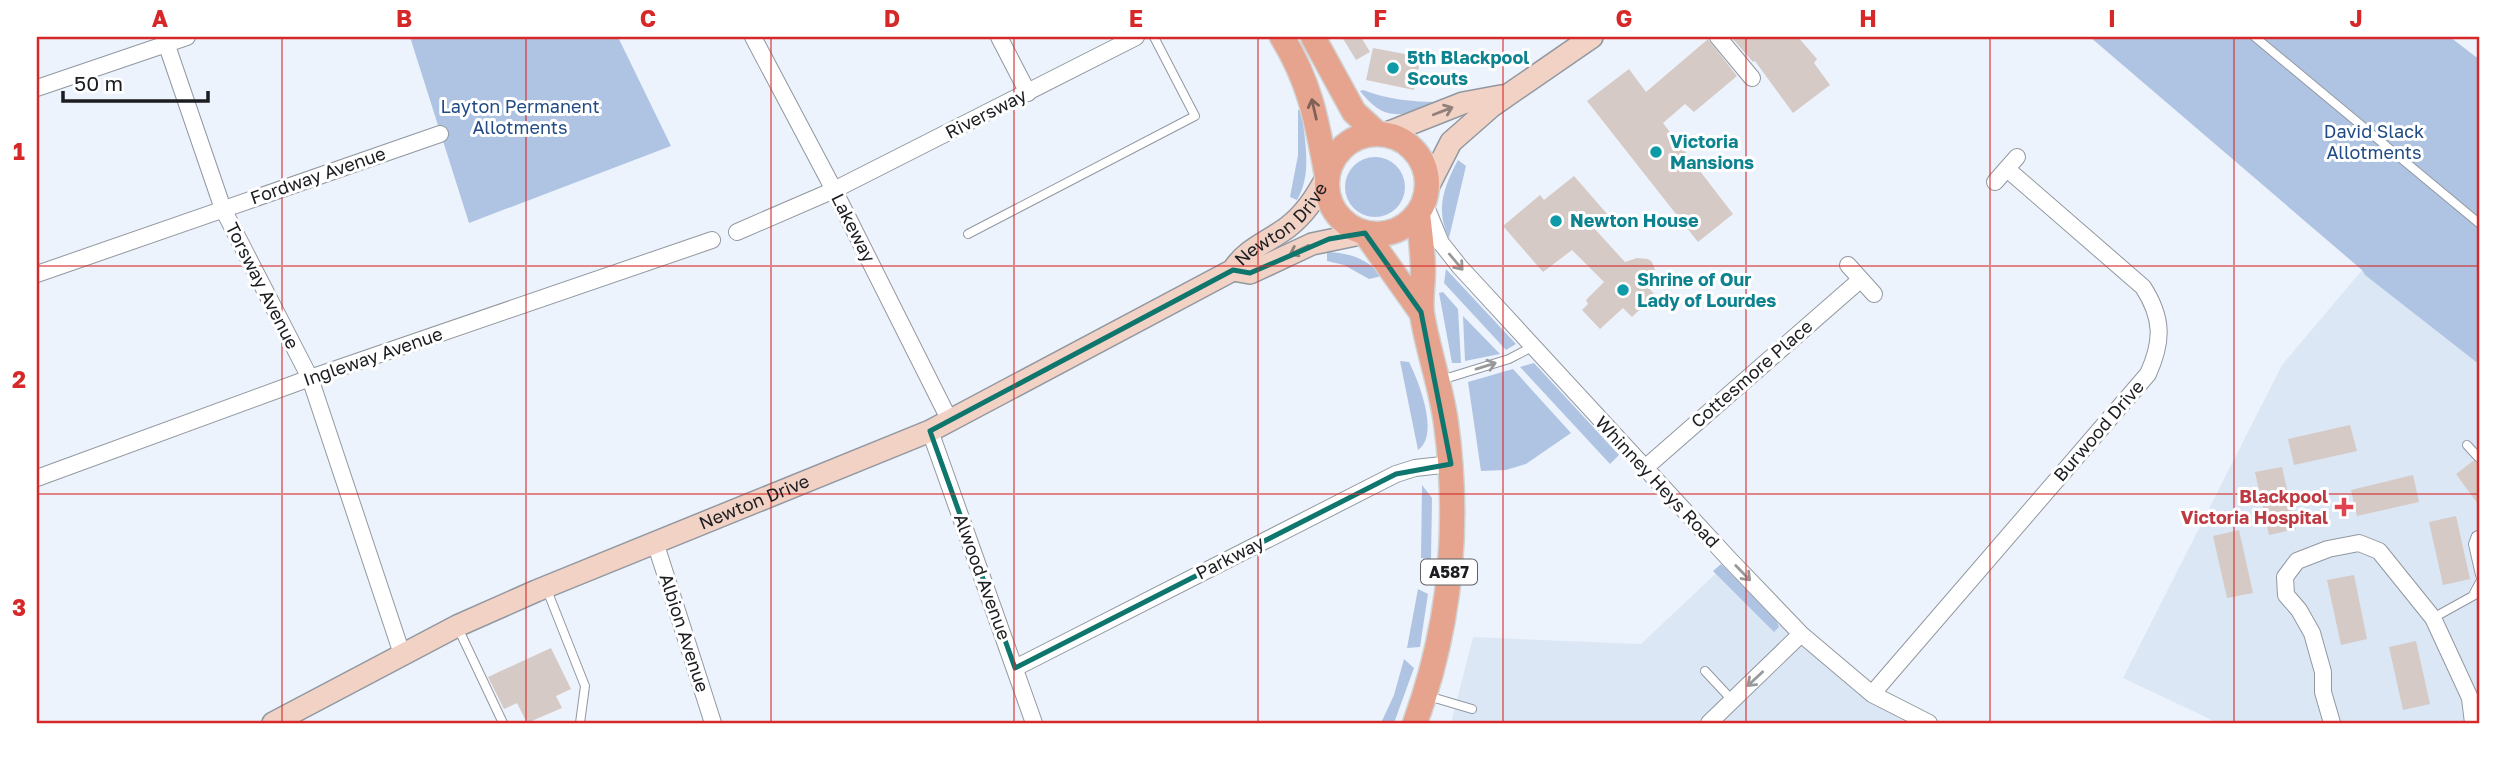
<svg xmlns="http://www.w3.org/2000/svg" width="2517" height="760" font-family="'Golos Text',sans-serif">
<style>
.built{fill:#dce7f6}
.green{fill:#afc4e3}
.building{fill:#d5cac5}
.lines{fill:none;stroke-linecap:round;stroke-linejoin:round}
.service-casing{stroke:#9298a0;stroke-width:10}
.minor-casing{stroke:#9298a0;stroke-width:18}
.secondary-casing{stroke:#9298a0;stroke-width:24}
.primary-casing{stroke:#d1d2d2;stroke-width:27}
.service{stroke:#fff;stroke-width:8}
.minor{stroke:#fff;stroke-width:16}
.secondary{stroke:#f3d2c6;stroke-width:21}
.primary{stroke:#e6a48e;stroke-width:24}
.oneway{stroke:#806057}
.oneway2{stroke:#92817b}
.oneway3{stroke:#98999b}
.marked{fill:none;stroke:#0f766e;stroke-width:5;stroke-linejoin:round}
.grid{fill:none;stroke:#d62828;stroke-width:2;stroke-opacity:0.55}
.culture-dot{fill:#0f9aa8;stroke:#fff;stroke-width:2.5}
.health-dot{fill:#e0444e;stroke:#fff;stroke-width:2.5}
.labels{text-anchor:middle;stroke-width:6;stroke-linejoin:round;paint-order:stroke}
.shield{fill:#fff;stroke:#5f6163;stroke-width:2}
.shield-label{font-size:16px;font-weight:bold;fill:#1b1d20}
.culture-label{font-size:18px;font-weight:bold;fill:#0d838f;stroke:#fff;text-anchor:start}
.park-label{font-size:18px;fill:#214b84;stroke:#fff}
.street-label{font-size:18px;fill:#1b1d20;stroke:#fff}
.health-label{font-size:18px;font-weight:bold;fill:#be3a42;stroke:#fff;text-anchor:end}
.neatline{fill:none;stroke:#d62828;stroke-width:2.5}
.grid-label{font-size:23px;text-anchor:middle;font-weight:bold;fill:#d62828}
</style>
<rect width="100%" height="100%" fill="#edf3fc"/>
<path class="built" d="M2362 270 2365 275 2480 365V723H2218L2123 678 2282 365Z
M1730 560 1822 653 1929 723H1451L1473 637 1641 644Z"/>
<path class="green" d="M410 37H618L671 146 469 223Z
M2090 37H2450L2480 60V365L2365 275 2362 270Z
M1363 90C1386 99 1413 102 1437 102L1439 105C1402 114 1387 125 1360 91Z
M1298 110H1302C1304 140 1313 173 1297 200L1290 197 1298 155Z
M1345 187a30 30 0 1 1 60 0a30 30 0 1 1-60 0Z
M1458 160 1466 166 1449 238C1435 210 1444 186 1458 160Z
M1327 252C1350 253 1366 258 1382 276L1369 279 1344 265 1327 261Z
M1446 269 1516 344 1506 350 1444 283Z
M1443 292 1458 309 1461 363H1452L1439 293Z
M1463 316 1500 354 1465 361Z
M1400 361 1409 362C1419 382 1440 435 1418 450Z
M1534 363 1619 455 1610 464 1520 367Z
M1513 369 1571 433 1526 464 1506 470 1481 471 1468 382Z
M1422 485 1432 498 1431 560 1421 558Z
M1721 564 1776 620 1779 627 1774 632 1713 571Z
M1418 589 1428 594 1420 647 1407 648Z
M1404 659 1414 668 1394 723H1381L1394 695Z"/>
<path class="building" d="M1342 37H1361L1370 52 1356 60Z
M1731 37H1798L1817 59 1814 63 1830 85 1793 113 1755 61 1753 62Z
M1708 39 1737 76 1694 112 1685 104 1663 123 1733 214 1698 242 1587 101 1629 69 1646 92Z
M1373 48 1421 57 1414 90 1366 80Z
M1574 176 1608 215 1593 227 1625 262 1637 258 1648 259 1652 262 1655 270 1653 277 1646 285 1655 295 1632 317 1623 308 1600 329 1582 310 1588 304 1586 300 1604 282 1572 250 1543 272 1503 226 1540 195 1544 200Z
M2350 425 2357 451 2294 465 2288 439Z
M2473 461 2480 463V507L2456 474Z
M2282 467 2296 529 2269 535 2255 472Z
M2413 475 2419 502 2357 516 2351 490Z
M2456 516 2470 579 2443 585 2429 522Z
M2239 530 2253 593 2227 598 2213 536Z
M2354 575 2367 639 2341 645 2327 580Z
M2416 641 2430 704 2403 710 2389 647Z
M551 648 571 689 556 696 562 708 527 723 517 703 504 709 488 677Z"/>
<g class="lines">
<g class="service-casing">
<path id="service" d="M2255 37 2480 224
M968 234 1195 116 1154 37
M1441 380 1509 359 1532 347
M2467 445 2478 457
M2480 534 2476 536 2473 544 2480 575
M547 590 585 686 580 723
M2473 595 2480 582
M2433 618 2480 592
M458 628 503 723
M1705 671 1732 700
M1428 696 1472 709"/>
</g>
<g class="minor-casing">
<path id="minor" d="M164 37 223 209 310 378 402 654
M753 37 834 190 950 421
M999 37 1028 93
M1718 37 1752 78
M37 88 187 37
M1995 182 2017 157
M1424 202 1441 243 1460 267 1730 560 1801 634 1872 694 1929 723
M737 232 834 190 1136 37
M1848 265 1874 294
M37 274 440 134
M930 431 1034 723
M1645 468 1860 280
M37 478 310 378 712 240
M655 542 713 723
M1015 668 1396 474 1415 468 1451 464
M1872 694 2148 374C2163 341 2163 318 2143 287L2007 169
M1709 723 1801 634
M2332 723 2323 692V672L2312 633 2299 610 2286 595 2285 577 2297 561 2328 549 2359 543 2379 551 2433 618 2470 698 2473 723"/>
</g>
<g class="secondary-casing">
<g id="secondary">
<path d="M1382 135 1463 103 1501 96"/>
<path d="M1426 191 1451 142 1492 106 1592 37"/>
<path d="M1233 270 1250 273 1312 244 1365 233"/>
<path id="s1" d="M273 723 457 626 536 591 930 431 1233 270C1246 249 1268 242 1288 227 1306 213 1317 196 1327 176"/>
</g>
</g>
<g class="primary-casing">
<path id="primary" d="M1282 37C1311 84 1317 123 1327 176
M1313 37 1354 112 1378 134
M1327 184a50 50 0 1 1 100 0a50 50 0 1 1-100 0Z
M1365 233 1421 312
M1415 723C1450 627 1460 525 1446 423 1441 386 1428 351 1422 314 1420 300 1423 285 1423 271 1423 252 1420 232 1418 213"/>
</g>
<use href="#service" class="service"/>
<use href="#minor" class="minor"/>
<use href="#secondary" class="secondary"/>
<use href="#primary" class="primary"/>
</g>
<defs><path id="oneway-shaft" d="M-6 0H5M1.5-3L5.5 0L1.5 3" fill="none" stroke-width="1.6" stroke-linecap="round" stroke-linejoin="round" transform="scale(1.75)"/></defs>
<use class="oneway" href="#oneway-shaft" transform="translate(1314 109) rotate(-103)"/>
<g class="oneway2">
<use href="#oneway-shaft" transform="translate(1443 111) rotate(-21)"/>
<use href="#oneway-shaft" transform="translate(1299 250) rotate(154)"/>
</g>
<g class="oneway3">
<use href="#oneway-shaft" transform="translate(1456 262) rotate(50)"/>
<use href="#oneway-shaft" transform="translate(1486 366) rotate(-17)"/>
<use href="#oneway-shaft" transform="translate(1743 573) rotate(46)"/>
<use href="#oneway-shaft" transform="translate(1755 679) rotate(137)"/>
</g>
<path class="marked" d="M1365 233 1421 312 1451 464 1396 474 1015 668 930 431 1233 270 1250 273 1329 239Z"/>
<path class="grid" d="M282 37V723M526 37V723M771 37V723M1014 37V723M1258 37V723M1503 37V723M1746 37V723M1990 37V723M2234 37V723M37 266H2480M37 494H2480"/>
<g class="culture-dot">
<circle cx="1393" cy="68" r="7"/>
<circle cx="1656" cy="152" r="7"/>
<circle cx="1556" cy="221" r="7"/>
<circle cx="1623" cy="290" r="7"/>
</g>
<path class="health-dot" d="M2340.5 496.5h7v7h7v7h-7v7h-7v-7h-7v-7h7z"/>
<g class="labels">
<rect class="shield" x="1421" y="559.5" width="56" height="25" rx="5"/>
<g class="shield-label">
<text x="1449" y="578">A587</text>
</g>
<g class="culture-label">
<text x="1407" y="64">5th Blackpool<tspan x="1407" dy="21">Scouts</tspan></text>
<text x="1670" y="148">Victoria<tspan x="1670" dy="21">Mansions</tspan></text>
<text x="1570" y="227">Newton House</text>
<text x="1637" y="286">Shrine of Our<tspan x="1637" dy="21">Lady of Lourdes</tspan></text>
</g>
<g class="park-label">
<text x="520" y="113">Layton Permanent<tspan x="520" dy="21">Allotments</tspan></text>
<text x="2374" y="138">David Slack<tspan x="2374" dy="21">Allotments</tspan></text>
</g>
<g class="street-label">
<text transform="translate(986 114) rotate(-27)" y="6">Riversway</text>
<text transform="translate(318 176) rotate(-19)" y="6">Fordway Avenue</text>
<text dy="6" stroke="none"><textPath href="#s1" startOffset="1130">Newton Drive</textPath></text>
<text transform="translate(853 228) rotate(63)" y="6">Lakeway</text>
<text transform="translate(262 286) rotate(63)" y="6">Torsway Avenue</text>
<text transform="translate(373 357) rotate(-19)" y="6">Ingleway Avenue</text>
<text transform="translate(1752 374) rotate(-41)" y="6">Cottesmore Place</text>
<text transform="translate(2099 431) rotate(-49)" y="6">Burwood Drive</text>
<text transform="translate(1657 482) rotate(47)" y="6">Whinney Heys Road</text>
<text dy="6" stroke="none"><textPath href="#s1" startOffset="530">Newton Drive</textPath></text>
<text transform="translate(1230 558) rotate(-27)" y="6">Parkway</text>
<text transform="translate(982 577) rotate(70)" y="6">Alwood Avenue</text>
<text transform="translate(684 633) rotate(72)" y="6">Albion Avenue</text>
</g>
<g class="health-label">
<text x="2328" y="503">Blackpool<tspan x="2328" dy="21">Victoria Hospital</tspan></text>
</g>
</g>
<rect width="2517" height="760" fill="none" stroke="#ffffff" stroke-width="77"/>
<path d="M63 91v10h145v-10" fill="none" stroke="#1b1d20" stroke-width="3.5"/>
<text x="74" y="91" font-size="21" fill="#1b1d20" stroke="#ffffff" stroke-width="5" paint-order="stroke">50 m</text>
<rect x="38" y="38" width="2440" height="684" class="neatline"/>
<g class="grid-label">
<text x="160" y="27">A</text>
<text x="404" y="27">B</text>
<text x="648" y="27">C</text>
<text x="892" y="27">D</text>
<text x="1136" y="27">E</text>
<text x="1380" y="27">F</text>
<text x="1624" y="27">G</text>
<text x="1868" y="27">H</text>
<text x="2112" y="27">I</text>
<text x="2356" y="27">J</text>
<text x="19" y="160">1</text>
<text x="19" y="388">2</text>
<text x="19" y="616">3</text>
</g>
</svg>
